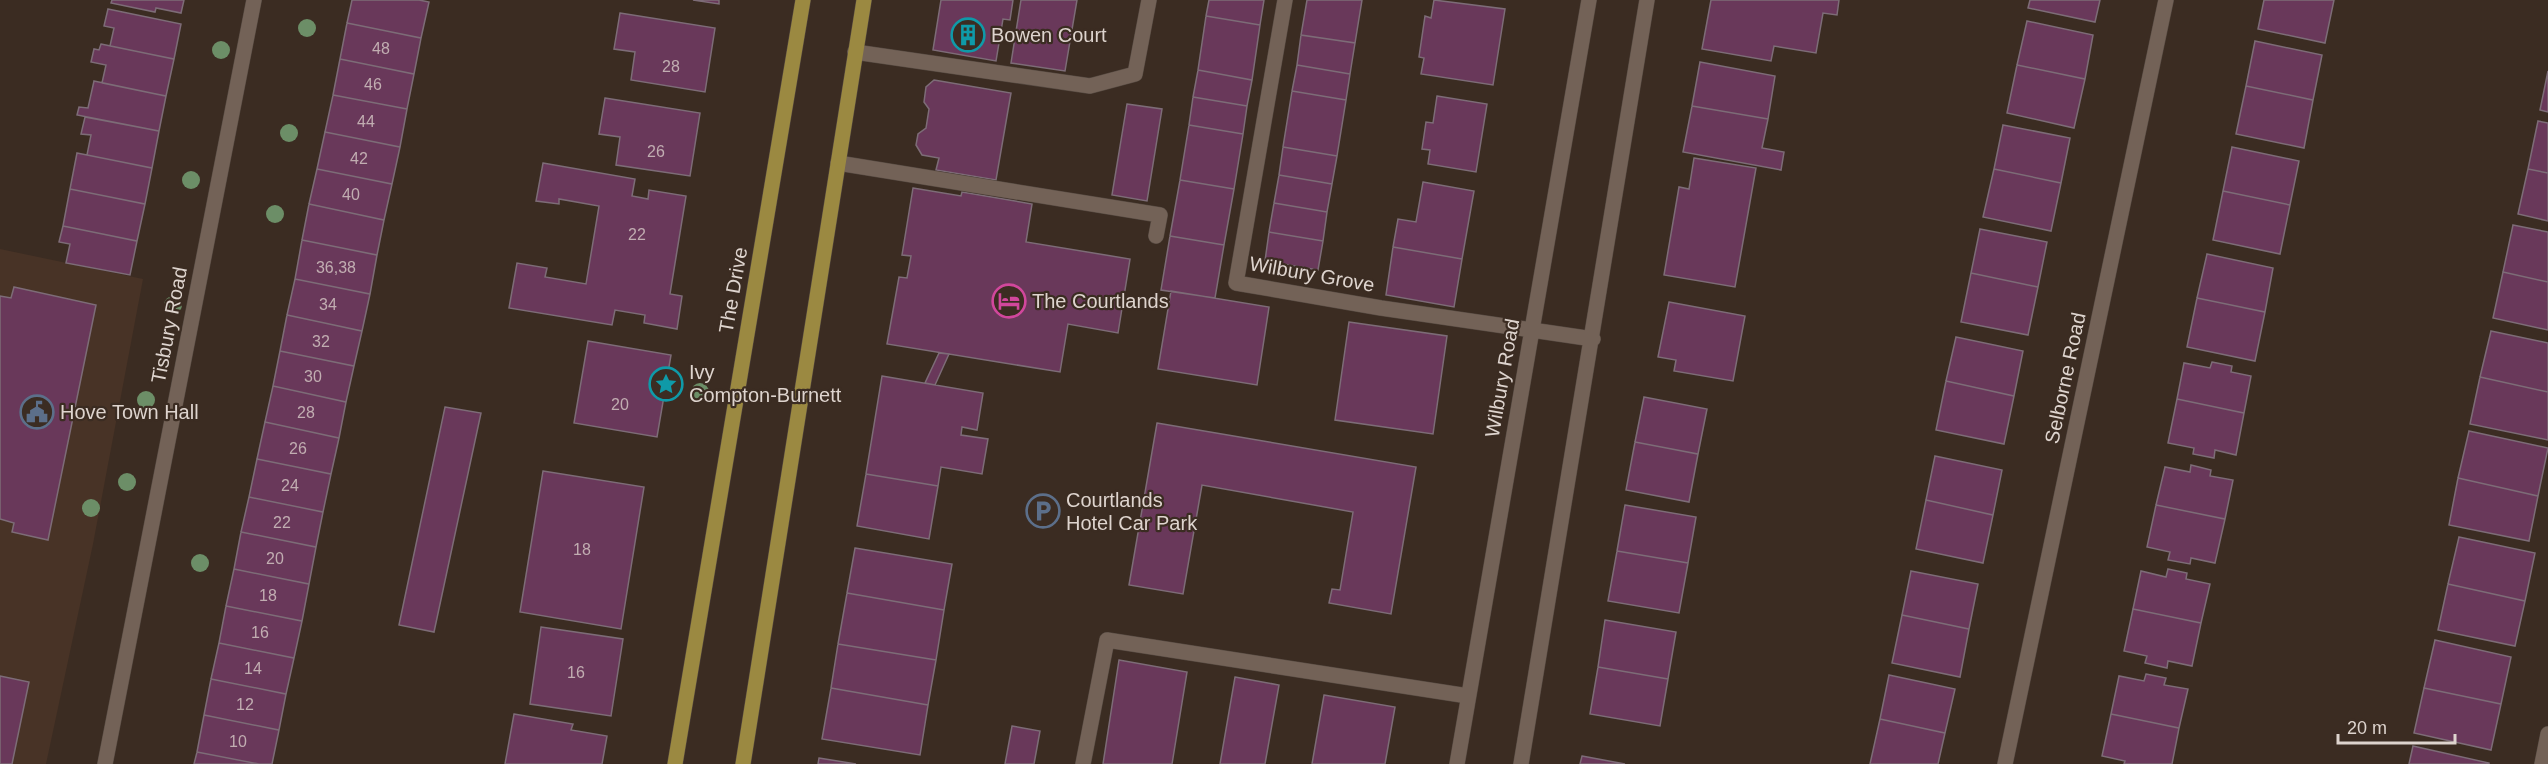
<svg xmlns="http://www.w3.org/2000/svg" width="2548" height="764" font-family="Helvetica,sans-serif">
<style>
.built{fill:#483326}
.building{fill:#69385a;stroke:#7d6c77;stroke-width:1.5}
.lines{fill:none;stroke-linecap:round;stroke-linejoin:round}
.minor-casing{stroke:#564a42;stroke-width:16}
.major-casing{stroke:#564a42;stroke-width:16}
.minor{stroke:#736257;stroke-width:15}
.major{stroke:#9b8941;stroke-width:15}
.tree{fill:#6c8e67}
.labels{text-anchor:middle;stroke-width:4.5;stroke-linejoin:round;paint-order:stroke}
.number-label{font-size:16px;fill:#c1adb1}
.poi-label{font-size:20px;fill:#ded4ce;stroke:#3b2c22;text-anchor:start}
.street-label{font-size:20px;fill:#ded4ce;stroke:#3b2c22}
</style>
<rect width="100%" height="100%" fill="#3b2c22"/>
<path class="built" d="M0 249 143 279 93 544 46 764H0Z"/>
<path class="building" d="M112 0H184L181 13 156 8 155 12 111 3Z
M352 0H419L429 2 421 38 347 23Z
M693 0H719V4Z
M941 0H1013L1010 20 1003 19 996 61 933 50Z
M1021 0H1077L1065 71 1011 63Z
M1209 0H1264L1260 25 1206 16Z
M1307 0H1362L1355 43 1301 35Z
M1434 0 1505 9 1493 85 1421 74 1424 58 1419 57 1425 16 1431 18Z
M1711 0H1839L1837 15 1823 13 1816 53 1774 46 1771 61 1702 49Z
M2030 0H2100L2095 22 2028 8Z
M2264 0H2334L2325 43 2258 29Z
M108 9 181 24 174 59 110 46 114 28 104 26Z
M620 13 715 28 705 92 631 80 635 52 614 49Z
M1206 16 1260 25 1252 80 1198 70Z
M2027 21 2093 35 2085 79 2017 65Z
M347 23 421 38 414 74 340 59Z
M1301 35 1355 43 1350 74 1297 65Z
M2255 41 2322 55 2313 100 2246 86Z
M101 44 174 59 166 96 102 83 106 65 91 62 94 49 99 50Z
M340 59 414 74 407 109 333 95Z
M1700 62 1775 76 1768 119 1692 106Z
M1297 65 1350 74 1346 100 1292 91Z
M2017 65 2085 79 2074 128 2007 113Z
M1198 70 1252 80 1247 106 1193 97Z
M2548 71V112L2540 110Z
M934 80 1011 93 996 180 936 170 939 158 922 155 916 145 918 134 926 128 929 109 924 102 926 87Z
M94 81 166 96 159 131 77 115 79 107 88 108Z
M2246 86 2313 100 2304 148 2236 134Z
M1292 91 1346 100 1337 156 1283 147Z
M333 95 407 109 400 147 325 132Z
M1437 96 1487 104 1476 172 1428 164 1430 150 1422 149 1426 122 1433 123Z
M1193 97 1247 106 1243 134 1189 125Z
M605 98 700 113 690 176 616 165 620 137 599 134Z
M1127 104 1162 109 1147 201 1112 195Z
M1692 106 1768 119 1762 148 1784 152 1781 170 1683 152Z
M85 117 159 131 152 168 87 155 91 135 81 134Z
M2538 121 2548 123V173L2528 169Z
M1189 125 1243 134 1234 189 1180 180Z
M2003 125 2070 138 2061 183 1994 169Z
M325 132 400 147 392 184 317 169Z
M1283 147 1337 156 1332 184 1279 175Z
M2232 147 2299 161 2290 205 2223 191Z
M77 153 152 168 145 204 70 189Z
M1694 158 1756 168 1735 287 1664 275 1679 187 1689 189Z
M543 163 635 179 632 196 648 199 649 190 686 196 670 294 682 296 677 329 644 323 645 315 615 310 612 325 509 308 517 263 547 268 545 277 586 284 599 206 559 199V204L536 201Z
M317 169 392 184 384 220 309 204Z
M1994 169 2061 183 2051 231 1983 217Z
M2528 169 2548 173V221L2518 214Z
M1279 175 1332 184 1327 212 1274 203Z
M1180 180 1234 189 1224 245 1170 236Z
M1423 182 1474 191 1462 259 1393 247 1398 219 1416 222Z
M913 188 961 196 962 192 1032 204 1026 242 1130 259 1118 333 1068 324 1060 372 887 344 899 277 907 278 911 256 902 255Z
M70 189 145 204 137 241 63 226Z
M2223 191 2290 205 2280 254 2213 240Z
M1274 203 1327 212 1323 241 1269 232Z
M309 204 384 220 377 255 302 240Z
M2513 225 2548 232V282L2503 272Z
M63 226 137 241 130 275 66 263 70 244 59 242Z
M1980 229 2047 242 2038 287 1971 273Z
M1269 232 1323 241 1318 270 1265 261Z
M1170 236 1224 245 1215 298 1161 290Z
M302 240 377 255 370 294 295 279Z
M1393 247 1462 259 1454 307 1386 295Z
M2207 254 2273 268 2265 312 2197 298Z
M2503 272 2548 282V330L2493 318Z
M1971 273 2038 287 2028 335 1961 322Z
M295 279 370 294 362 331 287 315Z
M14 287 96 305 48 540 12 532 14 523 0 519V296L11 298Z
M1171 291 1269 307 1257 385 1158 369Z
M2197 298 2265 312 2255 361 2187 347Z
M1669 302 1745 316 1733 381 1674 371 1676 360 1658 357Z
M287 315 362 331 354 366 280 351Z
M1349 322 1447 336 1433 434 1335 420Z
M2491 331 2548 343V392L2480 377Z
M1956 337 2023 351 2014 396 1946 381Z
M588 341 671 355 657 437 574 423Z
M280 351 354 366 346 402 273 386Z
M939 353 949 354 935 385 925 383Z
M2212 362 2232 366 2231 372 2251 376 2244 413 2177 399 2184 363 2210 368Z
M882 376 983 393 977 430 962 427 961 435 988 439 982 474 941 467 938 486 866 474Z
M2480 377 2548 392V440L2470 424Z
M1946 381 2014 396 2004 444 1936 430Z
M273 386 346 402 339 438 265 422Z
M1644 397 1707 409 1698 454 1635 442Z
M2177 399 2244 413 2236 455 2215 450 2214 458 2193 454 2194 448 2168 443Z
M445 407 481 413 434 632 399 625Z
M265 422 339 438 331 474 257 459Z
M1157 423 1416 467 1391 614 1329 603 1332 589 1340 590 1353 512 1202 485 1183 594 1129 585Z
M2469 431 2548 448 2538 496 2458 478Z
M1635 442 1698 454 1689 502 1626 490Z
M1935 456 2002 470 1993 515 1926 500Z
M257 459 331 474 323 512 249 497Z
M2191 465 2211 470 2210 476 2233 480 2225 519 2156 505 2165 467 2190 472Z
M543 471 644 487 621 629 520 612Z
M866 474 938 486 929 539 857 526Z
M2458 478 2538 496 2529 541 2449 525Z
M249 497 323 512 316 547 241 532Z
M1926 500 1993 515 1983 563 1916 549Z
M1625 505 1696 517 1688 563 1617 551Z
M2156 505 2225 519 2215 563 2191 558 2190 564 2168 560 2170 552 2147 547Z
M241 532 316 547 309 584 234 569Z
M2459 537 2535 553 2525 601 2448 584Z
M855 548 952 564 944 610 847 593Z
M1617 551 1688 563 1679 613 1608 601Z
M234 569 309 584 302 621 226 606Z
M2168 569 2187 573 2186 579 2210 584 2201 623 2133 609 2141 571 2166 577Z
M1911 571 1978 584 1969 629 1902 615Z
M2448 584 2525 601 2515 646 2438 630Z
M847 593 944 610 936 660 838 644Z
M226 606 302 621 294 658 219 643Z
M2133 609 2201 623 2192 666 2168 661 2167 668 2145 663 2147 656 2124 651Z
M1902 615 1969 629 1960 677 1892 663Z
M1605 620 1676 632 1668 679 1598 667Z
M541 627 623 639 611 716 530 704Z
M2435 640 2511 657 2501 704 2424 688Z
M219 643 294 658 286 694 211 679Z
M838 644 936 660 928 705 831 688Z
M1119 660 1187 672 1172 764H1103Z
M1598 667 1668 679 1660 726 1590 714Z
M2146 674 2166 678 2164 685 2188 689 2179 728 2111 714 2119 676 2144 681Z
M1889 675 1955 689 1945 733 1880 719Z
M0 676 29 682 12 764H0Z
M1235 677 1279 685 1265 764H1220Z
M211 679 286 694 279 730 204 715Z
M831 688 928 705 920 755 822 739Z
M2424 688 2501 704 2491 750 2414 733Z
M1324 695 1395 707 1385 764H1312Z
M514 714 573 724 571 730 607 736 602 764H505Z
M2111 714 2179 728 2172 764H2124L2125 761 2102 756Z
M204 715 279 730 272 764H259L197 752Z
M1880 719 1945 733 1938 764H1870Z
M1012 726 1040 731 1034 764H1005Z
M2413 746 2489 763V764H2409Z
M197 752 259 764H194Z
M1582 756 1625 764H1580Z
M819 758 856 764H818Z"/>
<g class="lines">
<g class="minor-casing">
<path id="minor" d="M1285 0 1236 283 1381 308 1593 339
M855 52 1090 86 1135 74 1149 0
M838 163 1160 215 1156 236
M105 764 254 0
M1083 764 1107 640 1468 696
M1457 764 1589 0
M1521 764 1647 0
M2005 764 2166 0
M2542 764 2548 734"/>
</g>
<g class="major-casing">
<path id="major" d="M675 764 803 0
M743 764 864 0"/>
</g>
<use href="#minor" class="minor"/>
<use href="#major" class="major"/>
</g>
<g class="tree">
<circle cx="307" cy="28" r="9"/>
<circle cx="221" cy="50" r="9"/>
<circle cx="289" cy="133" r="9"/>
<circle cx="191" cy="180" r="9"/>
<circle cx="275" cy="214" r="9"/>
<circle cx="173" cy="305" r="9"/>
<circle cx="700" cy="392" r="9"/>
<circle cx="146" cy="400" r="9"/>
<circle cx="127" cy="482" r="9"/>
<circle cx="91" cy="508" r="9"/>
<circle cx="200" cy="563" r="9"/>
</g>
<defs>
<g id="building-ring" transform="scale(1.725)"><circle r="9.5" fill="#3b2c22" stroke="#0f9aa8" stroke-width="1.5"/><path d="M-4-6H4V6H1V3H-1V6H-4ZM-2.5-4.3h1.7v1.8h-1.7ZM.8-4.3h1.7v1.8H.8ZM-2.5-1h1.7V.8h-1.7ZM.8-1h1.7V.8H.8Z" fill="#0f9aa8"/></g>
<g id="hotel-ring" transform="scale(1.725)"><circle r="9.5" fill="#3b2c22" stroke="#d1479c" stroke-width="1.5"/><path d="M-6-4.5h1.5V1H6V5H4.5V3h-9V5H-6ZM-4 0a1.8 1.8 0 1 1 3.6 0ZM.5 0V-2.5h3Q6-2.5 6 0Z" fill="#d1479c"/></g>
<g id="sight-ring" transform="scale(1.725)"><circle r="9.5" fill="#3b2c22" stroke="#0f9aa8" stroke-width="1.5"/><path d="M0-6L1.8-2.2L6-1.7L2.9 1.2L3.7 5.4L0 3.3L-3.7 5.4L-2.9 1.2L-6-1.7L-1.8-2.2Z" fill="#0f9aa8"/></g>
<g id="civic-ring" transform="scale(1.725)"><circle r="9.5" fill="#3b2c22" stroke="#5c6f8a" stroke-width="1.5"/><path d="M-.6-6.5H3V-4.5H.6V-3L4-1V1h2V6H-6V1h2V-1L-.6-3ZM-1.2 2.5V6h2.4V2.5Z" fill="#5c6f8a"/></g>
<g id="parking-ring" transform="scale(1.725)"><circle r="9.5" fill="#3b2c22" stroke="#5c6f8a" stroke-width="1.5"/><path d="M-3.5-5.5H1a3.5 3.5 0 0 1 0 7H-1V5.5H-3.5ZM-1-3.4V-.6H.8a1.4 1.4 0 0 0 0-2.8Z" fill="#5c6f8a"/></g>
</defs>
<g fill-rule="evenodd">
<use href="#building-ring" x="968" y="35"/>
<use href="#hotel-ring" x="1009" y="301"/>
<use href="#sight-ring" x="666" y="384"/>
<use href="#civic-ring" x="37" y="412"/>
<use href="#parking-ring" x="1043" y="511"/>
</g>
<g class="labels">
<g class="number-label">
<text x="381" y="54">48</text>
<text x="671" y="72">28</text>
<text x="373" y="90">46</text>
<text x="366" y="127">44</text>
<text x="656" y="157">26</text>
<text x="359" y="164">42</text>
<text x="351" y="200">40</text>
<text x="637" y="240">22</text>
<text x="336" y="273">36,38</text>
<text x="328" y="310">34</text>
<text x="321" y="347">32</text>
<text x="313" y="382">30</text>
<text x="620" y="410">20</text>
<text x="306" y="418">28</text>
<text x="298" y="454">26</text>
<text x="290" y="491">24</text>
<text x="282" y="528">22</text>
<text x="582" y="555">18</text>
<text x="275" y="564">20</text>
<text x="268" y="601">18</text>
<text x="260" y="638">16</text>
<text x="253" y="674">14</text>
<text x="576" y="678">16</text>
<text x="245" y="710">12</text>
<text x="238" y="747">10</text>
</g>
<g class="poi-label">
<text x="991" y="42">Bowen Court</text>
<text x="1032" y="308">The Courtlands</text>
<text x="689" y="379">Ivy<tspan x="689" dy="23">Compton-Burnett</tspan></text>
<text x="60" y="419">Hove Town Hall</text>
<text x="1066" y="507">Courtlands<tspan x="1066" dy="23">Hotel Car Park</tspan></text>
</g>
<g class="street-label">
<text transform="translate(1312 274) rotate(10)" y="7">Wilbury Grove</text>
<text transform="translate(733 290) rotate(-80)" y="7">The Drive</text>
<text transform="translate(169 325) rotate(-79)" y="7">Tisbury Road</text>
<text transform="translate(1502 378) rotate(-80)" y="7">Wilbury Road</text>
<text transform="translate(2065 378) rotate(-78)" y="7">Selborne Road</text>
</g>
</g>
<path d="M2338 734v9h117v-9" fill="none" stroke="#ded4ce" stroke-width="3"/>
<text x="2347" y="734" font-size="18" fill="#ded4ce" stroke="#3b2c22" stroke-width="4.5" paint-order="stroke">20 m</text>
</svg>
